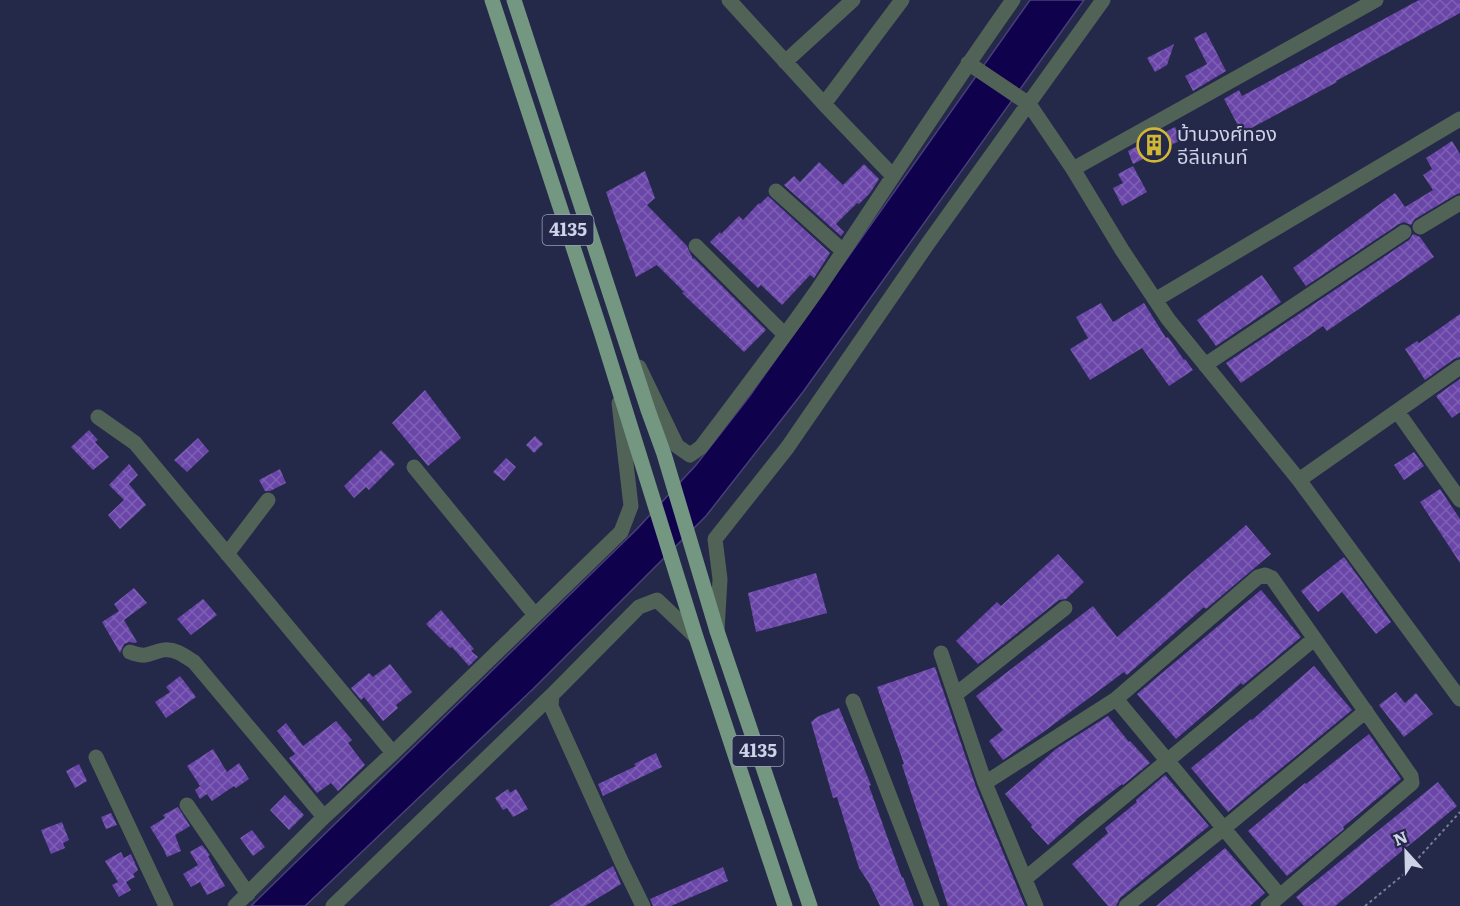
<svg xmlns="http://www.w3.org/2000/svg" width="1460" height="906" font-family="Literata,'Noto Sans Thai',serif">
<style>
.water{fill:#10014c;stroke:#49407b;stroke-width:1.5}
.building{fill:url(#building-cross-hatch)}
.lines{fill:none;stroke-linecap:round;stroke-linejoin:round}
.path{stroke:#787c97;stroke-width:2;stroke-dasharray:3 3;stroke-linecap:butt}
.minor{stroke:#516257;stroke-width:15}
.major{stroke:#749781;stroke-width:15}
.labels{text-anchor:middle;stroke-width:4.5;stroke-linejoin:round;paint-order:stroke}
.shield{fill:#242849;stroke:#9ba0b8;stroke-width:1.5}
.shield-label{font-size:18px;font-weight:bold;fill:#ced3e8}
.poi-label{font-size:20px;fill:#ced3e8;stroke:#242849;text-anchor:start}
</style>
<defs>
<pattern id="building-cross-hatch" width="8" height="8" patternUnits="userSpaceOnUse" patternTransform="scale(1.5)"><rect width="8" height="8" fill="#6a46a9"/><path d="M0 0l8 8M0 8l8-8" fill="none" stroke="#7e60b5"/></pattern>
</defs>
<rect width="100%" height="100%" fill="#242849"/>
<path class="water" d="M1030 0H1084L803 392 706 516 533 689 305 906H251L637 529 696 465 749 397Z"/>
<path class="building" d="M1419 0H1460V13L1336 81 1337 82 1242 133 1224 99 1239 90 1242 96Z
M1206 32 1226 71 1193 91 1185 76 1207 64 1194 38Z
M1174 44 1167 65 1155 72 1147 58Z
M1175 127 1181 140 1133 164 1128 151Z
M1452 141 1460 154V193L1455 195 1415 219 1411 225 1404 222 1399 224 1306 286 1293 268 1395 193 1405 207 1433 190 1423 175 1432 169 1426 158Z
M819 162 843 185 864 164 879 179 870 193 859 204 857 203 836 224 844 232 841 236 784 185 794 176 800 182Z
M1133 166 1147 192 1122 206 1113 188 1123 183 1118 174Z
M645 171 655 198 647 205 687 246 693 259 694 258 766 330 744 352 682 293 684 292 657 265 636 277 606 192Z
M768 196 830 253 814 278 810 275 782 305 761 285 758 288 710 242 720 232 721 234 739 216 743 220 759 203 760 204Z
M1413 234 1420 237 1434 257 1327 331 1323 326 1241 383 1226 363 1409 240Z
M1262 275 1281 302 1216 346 1197 320Z
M1101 303 1113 322 1144 303 1166 338 1168 337 1184 360 1185 359 1193 370 1169 386 1142 348 1090 380 1070 349 1088 338 1076 317Z
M1460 314V357L1454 359 1425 380 1405 349 1417 341 1419 343Z
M1460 379V412L1452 418 1436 396Z
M425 390 461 438 428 466 392 423Z
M89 430 98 440 95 442 109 457 93 470 71 447Z
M535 436 543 444 534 453 526 445Z
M198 438 209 451 187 472 174 460Z
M381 450 395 464 369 490 366 487 354 498 344 486Z
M1414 452 1424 466 1404 480 1394 465Z
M506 458 516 467 504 481 493 472Z
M129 464 138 475 129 484 146 505 120 529 108 515 124 500 109 485Z
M280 469 286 483 270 491H265L259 480Z
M1440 489 1460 519V563L1420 502Z
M1246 525 1271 554 1206 609 1204 607 1127 675 1124 672 1042 733 1003 760 989 741 1003 730 976 696 1093 606 1117 637Z
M1058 554 1084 582 1066 599 1059 600 978 664 956 641 997 602 1001 606Z
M1344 557 1391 622 1376 634 1342 592 1318 612 1301 591Z
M816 573 827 613 756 632 748 593Z
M134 588 147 603 124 620 137 642 135 643 129 642 124 644 120 653 102 622 119 611 114 604Z
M1261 590 1301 637 1243 685 1241 683 1176 739 1137 694Z
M203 599 217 615 191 635 177 619Z
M441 610 474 649 471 651 478 657 469 666 452 647 450 648 426 624Z
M390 664 412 692 396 705 398 708 383 721 364 697 361 700 351 688 369 673 373 677Z
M1314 666 1352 710 1228 812 1191 768 1251 719 1252 720Z
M935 667 976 787 1025 906H948L902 765 904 764 877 687Z
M180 676 196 697 166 718 155 702 170 692 166 687Z
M1396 692 1405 703 1416 693 1433 714 1404 737 1379 705Z
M839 708 871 785 869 786 902 878 903 877 914 906H880L869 883 859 868 837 797 833 798 811 722 817 717Z
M1108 716 1129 742 1130 741 1150 763 1123 785 1122 784 1075 820H1076L1048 845 1031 827 1032 825 1005 794 1056 749Z
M336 721 352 740 348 743 365 765 338 791 331 783 317 793 289 758 295 754 277 731 286 723 303 746Z
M1369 734 1401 779 1343 827 1344 829 1287 876 1248 831 1305 783 1306 784Z
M213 749 227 772 239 763 249 779 236 788 234 786 212 801 207 794 200 799 195 790 200 786 187 766Z
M656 753 662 767 603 796 598 784 636 766 634 764Z
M79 764 87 781 75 788 66 771Z
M1165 775 1209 826 1120 898 1116 906H1108L1072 864 1108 833 1105 828 1137 802 1136 800Z
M1438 782 1457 806 1335 906H1304L1296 897Z
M508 789 510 793 516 789 528 809 513 817 507 808 503 810 495 798Z
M285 795 304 815 289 830 270 810Z
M178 807 190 826 175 835 181 851 167 857 163 848 150 827 165 818 163 815Z
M111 813 117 825 106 829 101 817Z
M62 822 69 840 63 843 65 848 51 854 41 830Z
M252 830 265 847 253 856 240 838Z
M202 845 210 855 208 856 225 886 207 895 200 882 191 887 183 874 198 865 190 852Z
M1225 848 1265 893 1250 906H1156Z
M121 852 124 858 131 854 138 870 133 874 135 877 126 882 131 890 119 897 112 885 118 882 105 861Z
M613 866 621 884 585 906H549Z
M723 867 728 881 671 906H653L650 899Z"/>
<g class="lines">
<path class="path" d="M1365 906 1403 875 1460 812"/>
<path class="minor" d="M729 0 824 104 893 176
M785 62 853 0
M968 63 1029 104 1073 169 1122 250 1168 319 1299 480 1460 699
M824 104 902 0
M1073 169 1376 0
M776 191 843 251
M1420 227 1460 203
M696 246 785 335
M1155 300 1460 119
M1205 365 1404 232
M639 367 677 446 690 455 701 447C741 394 782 341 820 286 884 191 946 94 1013 0
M1397 411 1460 500
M98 417 135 443 393 753
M414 467 535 615
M1299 480 1460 367
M227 554 268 500
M717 631 720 579 715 539 787 448 929 242 1103 0
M130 652C149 659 147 653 163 650 175 648 185 656 194 662L324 817
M941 653 985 783
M552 695 551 706 622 863 643 906
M955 695 1065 608
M1116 699 1280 896
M853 701 932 906
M96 757 166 906
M187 805 248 894
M1026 878 1314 639
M235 906 324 817 393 753 621 532 631 506 619 403
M333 906 552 695 639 607 657 600 696 637
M1036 906 985 783 1116 699 1258 577 1265 575 1272 578 1411 776 1412 783 1268 906
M1126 906 1223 829 1366 711"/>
<path class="major" d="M492 0 602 335 696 637 785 906
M514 0 648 410 664 454 717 631 810 906"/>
</g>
<defs>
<g id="building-ring" transform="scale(1.725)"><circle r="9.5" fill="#242849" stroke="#d1b736" stroke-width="1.5"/><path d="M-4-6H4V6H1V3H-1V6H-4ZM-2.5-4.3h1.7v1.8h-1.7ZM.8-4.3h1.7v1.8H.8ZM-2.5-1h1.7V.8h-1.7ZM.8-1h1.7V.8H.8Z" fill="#d1b736"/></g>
</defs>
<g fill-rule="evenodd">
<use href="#building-ring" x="1154" y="145"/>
</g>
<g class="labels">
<g class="shield">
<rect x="542.5" y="215" width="51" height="30" rx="4.5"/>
<rect x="732.5" y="736" width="51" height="30" rx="4.5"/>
</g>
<g class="shield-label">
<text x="568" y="236">4135</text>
<text x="758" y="757">4135</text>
</g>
<g class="poi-label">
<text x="1177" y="141">บ้านวงศ์ทอง<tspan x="1177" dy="23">อีลีแกนท์</tspan></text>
</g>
</g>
<g transform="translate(1406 852) rotate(338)" stroke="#242849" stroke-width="4.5" paint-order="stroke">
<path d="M0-4.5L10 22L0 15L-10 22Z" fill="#ced3e8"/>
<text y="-9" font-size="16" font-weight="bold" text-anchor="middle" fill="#ced3e8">N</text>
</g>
</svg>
